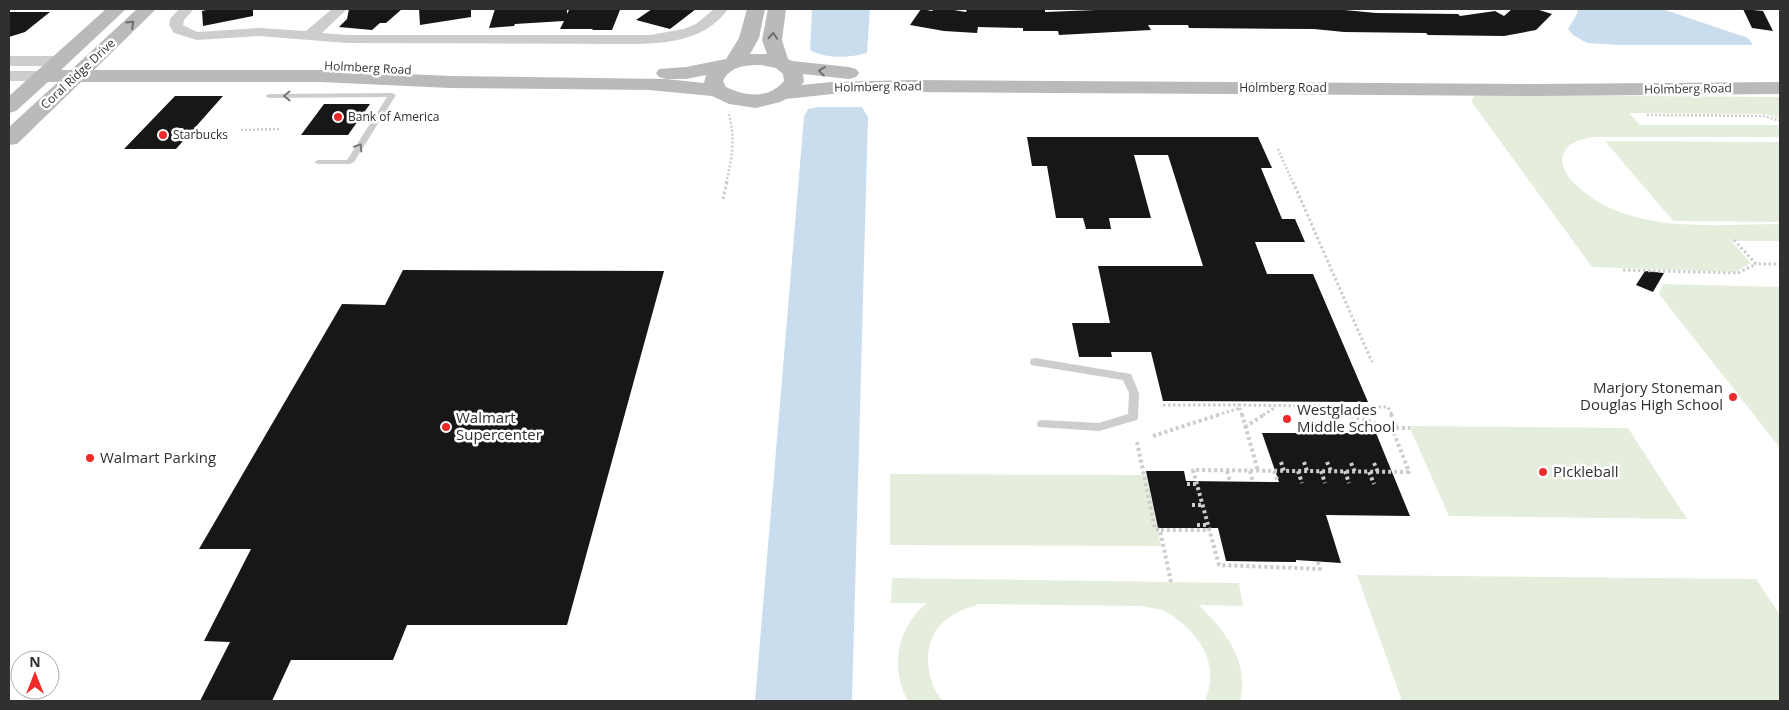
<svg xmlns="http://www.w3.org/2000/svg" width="1789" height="710" font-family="'Open Sans',sans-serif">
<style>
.green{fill:#e5eedd}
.water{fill:#c9ddee}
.building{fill:#171717}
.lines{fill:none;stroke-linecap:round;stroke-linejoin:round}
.path-far2{stroke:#cdcdcd;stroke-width:2.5;stroke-dasharray:2 2;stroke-linecap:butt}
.path-far1{stroke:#cdcdcd;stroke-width:3;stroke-dasharray:2.5 2.5;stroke-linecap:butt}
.path{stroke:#cdcdcd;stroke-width:4;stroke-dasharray:3 3;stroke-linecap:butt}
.lane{fill:#cdcdcd;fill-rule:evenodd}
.street{fill:#cdcdcd;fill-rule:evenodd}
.secondary{fill:#bababa;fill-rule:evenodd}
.oneway{stroke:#6e6e6e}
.oneway2{stroke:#777}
.poi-dot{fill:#ef2a29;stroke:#fff;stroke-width:2}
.labels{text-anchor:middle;stroke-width:5;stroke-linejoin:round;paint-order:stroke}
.far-street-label{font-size:12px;fill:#303030;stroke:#fff}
.far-poi-label{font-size:12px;fill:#303030;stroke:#fff;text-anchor:start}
.poi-label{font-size:15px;fill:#303030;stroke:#fff;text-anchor:start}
</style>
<rect width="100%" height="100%" fill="#fff"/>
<path class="green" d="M1483 95 1780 97V119L1766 114 1629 113 1640 125H1780V137H1594C1582 139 1567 142 1563 155 1560 165 1567 176 1573 182 1625 236 1713 224 1780 224V241H1731L1751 263 1735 272 1592 267 1471 101 1475 96Z
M1605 141 1780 142V222L1673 221Z
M1663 284 1780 287V448L1659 294Z
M1409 426 1628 428 1687 519 1449 516Z
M890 474 1147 475 1161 546 890 545Z
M1357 575 1756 579 1780 615V701H1402Z
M892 578 1239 583 1243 606 1199 605C1225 632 1250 660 1240 701H1205C1217 671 1208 647 1184 625 1178 620 1170 613 1162 610 1155 608 1146 607 1139 606L979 604C964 609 947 615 937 629 922 650 927 684 943 701H908C889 668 898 626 927 603H891Z"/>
<path class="water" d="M812 9H870L867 53C850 58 826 59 810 50Z
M1578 9H1662L1748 38 1753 45H1619L1587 43 1573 35 1568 29 1577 14Z
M819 107H862L868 117 852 701H755L804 117 808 109Z"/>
<path class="building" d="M211 9H253V16L203 26 202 11Z
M349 9H402L386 23H380L372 30 339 27 347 19Z
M419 9H471V17L420 25Z
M495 9H567V14L569 10H620L612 30H592L593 29H560L564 21 515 24 514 26 489 28Z
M652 9H696L670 29 636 20Z
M921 9 932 11 934 9H948L966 12 967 9H987L1045 10V12L1122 9H1334L1376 13 1458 14 1460 16 1495 11 1504 16 1512 9H1536L1552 14 1536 30 1504 36 1428 35 1426 33 1344 32 1314 29 1189 28 1188 25H1148L1151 30 1059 35 1058 31H1023V28L978 27 977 33 944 31 910 25Z
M1743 9 1763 11 1773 31 1752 28Z
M9 12H50L25 32 9 37Z
M175 96H223L176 149H124Z
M324 104H370L348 135H301Z
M1027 137H1258L1272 168H1261L1282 219H1295L1305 242H1255L1267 274H1313L1368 402 1163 401 1151 352H1111L1112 357H1079L1072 323H1110L1098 266H1203L1168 155H1134L1151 218H1109L1111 229H1086L1083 218H1056L1047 166H1032Z
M403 270 664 271 567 625H407L393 660H291L272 701H200L230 642 204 641 251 549H199L342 304 385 305Z
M1645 271 1664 273 1653 292 1636 285Z
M1262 433H1376L1410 516 1326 515 1341 563 1296 560V562L1226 561 1218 528H1158L1146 471H1184L1186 481 1279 482Z"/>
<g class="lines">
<path class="path-far2" d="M1647 115 1764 116 1780 121
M241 130 280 129
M1278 149 1293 183
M726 183C732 159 736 136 728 112"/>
<path class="path-far1" d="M1293 182 1372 362
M723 199 727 182
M1734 240 1756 264H1780
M1623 270 1738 273 1756 264
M1163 405H1239
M1323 408 1349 415
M1217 415 1240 408
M1242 415 1239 405 1388 407 1392 415
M1263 415 1276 407"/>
<path class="path" d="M1242 414 1258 471
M1345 414 1392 428
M1391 414 1397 428
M1245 427 1265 414
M1153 436 1221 414
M1137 442 1155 529 1160 530
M1281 462 1284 471
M1304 462 1307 471
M1327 462 1331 471
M1351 463 1355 472
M1374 463 1378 472
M1227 471 1230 482
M1250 471 1253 482
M1274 471 1278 482
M1298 471 1302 483
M1321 471 1325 483
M1345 471 1349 483
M1369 472 1374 484
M1187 484H1197
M1192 505H1203
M1197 525H1208
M1318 562 1320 569 1219 565 1193 470 1409 472 1392 428H1410
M1171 582 1160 530H1210"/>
<path class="lane" d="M392 93 396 95 354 162 350 164H318L314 162 318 160H347L387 97 269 98 265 96 269 94Z
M1035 358 1131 374 1139 393 1138 417 1137 420 1099 431 1038 427 1037 424 1038 421 1042 420 1099 423 1128 414 1129 393 1123 380 1031 365 1030 362 1031 359Z"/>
<path class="street" d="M179 9H194L184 20 183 25 197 32 259 28 306 31 332 9H347L322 33 347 35H650L684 29 696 24 714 9H728C704 43 661 44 623 44L347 43 259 36 197 40 174 33 169 25 170 19Z
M9 56H58L63 58 66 61 63 64 58 66H9Z
M9 71H43L48 73 51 76 48 79 43 81H9Z"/>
<path class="secondary" d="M106 9H126L61 70H71L137 9H156L94 70H321L450 76 666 79 659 77 656 73 659 69 686 67 726 59 739 38 747 9H765L759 38 750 54H767L762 40 768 9H786L782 40 788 59 792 61 849 67 856 69 859 73 856 77 849 79 803 74 804 82 801 85 832 82 913 80 1535 84 1780 82V94L1535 96 913 92 832 94 786 99 780 102 756 108 729 104 712 96 649 90 450 88 321 82H81L17 144 9 145V127L58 82H48L16 111 9 113V96ZM761 65 776 68 783 74 784 81C768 100 745 96 726 87L723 81C730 66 746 65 761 65ZM706 75 704 83 666 79H686Z"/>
</g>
<defs><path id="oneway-chevron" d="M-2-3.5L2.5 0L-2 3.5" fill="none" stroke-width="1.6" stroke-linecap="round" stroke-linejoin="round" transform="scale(1.25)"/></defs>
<g class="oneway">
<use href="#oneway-chevron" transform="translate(131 24) rotate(-43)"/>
<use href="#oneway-chevron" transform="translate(773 36) rotate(-87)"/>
<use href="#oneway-chevron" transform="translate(822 71) rotate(-173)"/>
</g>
<g class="oneway2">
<use href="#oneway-chevron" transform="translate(287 96) rotate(179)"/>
<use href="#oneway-chevron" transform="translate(359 147) rotate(-57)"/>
</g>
<g class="poi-dot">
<circle cx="338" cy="117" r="5"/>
<circle cx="163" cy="135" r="5"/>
<circle cx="1733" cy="397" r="5"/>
<circle cx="1287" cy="419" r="5"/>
<circle cx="446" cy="427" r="5"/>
<circle cx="90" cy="458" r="5"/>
<circle cx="1543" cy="472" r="5"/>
</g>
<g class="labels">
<g class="far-street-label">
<text transform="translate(368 68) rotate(3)" y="4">Holmberg Road</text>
<text transform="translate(78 74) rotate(-43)" y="4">Coral Ridge Drive</text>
<text transform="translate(878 87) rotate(-1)" y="4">Holmberg Road</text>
<text x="1283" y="92">Holmberg Road</text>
<text transform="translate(1688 89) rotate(-1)" y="4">Holmberg Road</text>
</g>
<g class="far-poi-label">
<text x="348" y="121">Bank of America</text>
<text x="173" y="139">Starbucks</text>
</g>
<g class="poi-label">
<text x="1723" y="393" text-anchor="end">Marjory Stoneman<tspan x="1723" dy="17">Douglas High School</tspan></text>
<text x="1297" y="415">Westglades<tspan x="1297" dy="17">Middle School</tspan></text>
<text x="456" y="423">Walmart<tspan x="456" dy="17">Supercenter</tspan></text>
<text x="100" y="463">Walmart Parking</text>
<text x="1553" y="477">PIckleball</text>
</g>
</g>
<rect width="1789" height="710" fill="none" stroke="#303030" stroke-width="20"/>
<g transform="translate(35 675)"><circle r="24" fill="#ffffff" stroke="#acacac"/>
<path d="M0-4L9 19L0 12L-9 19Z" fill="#ef2a29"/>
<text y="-8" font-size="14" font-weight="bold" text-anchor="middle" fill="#303030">N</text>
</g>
</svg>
